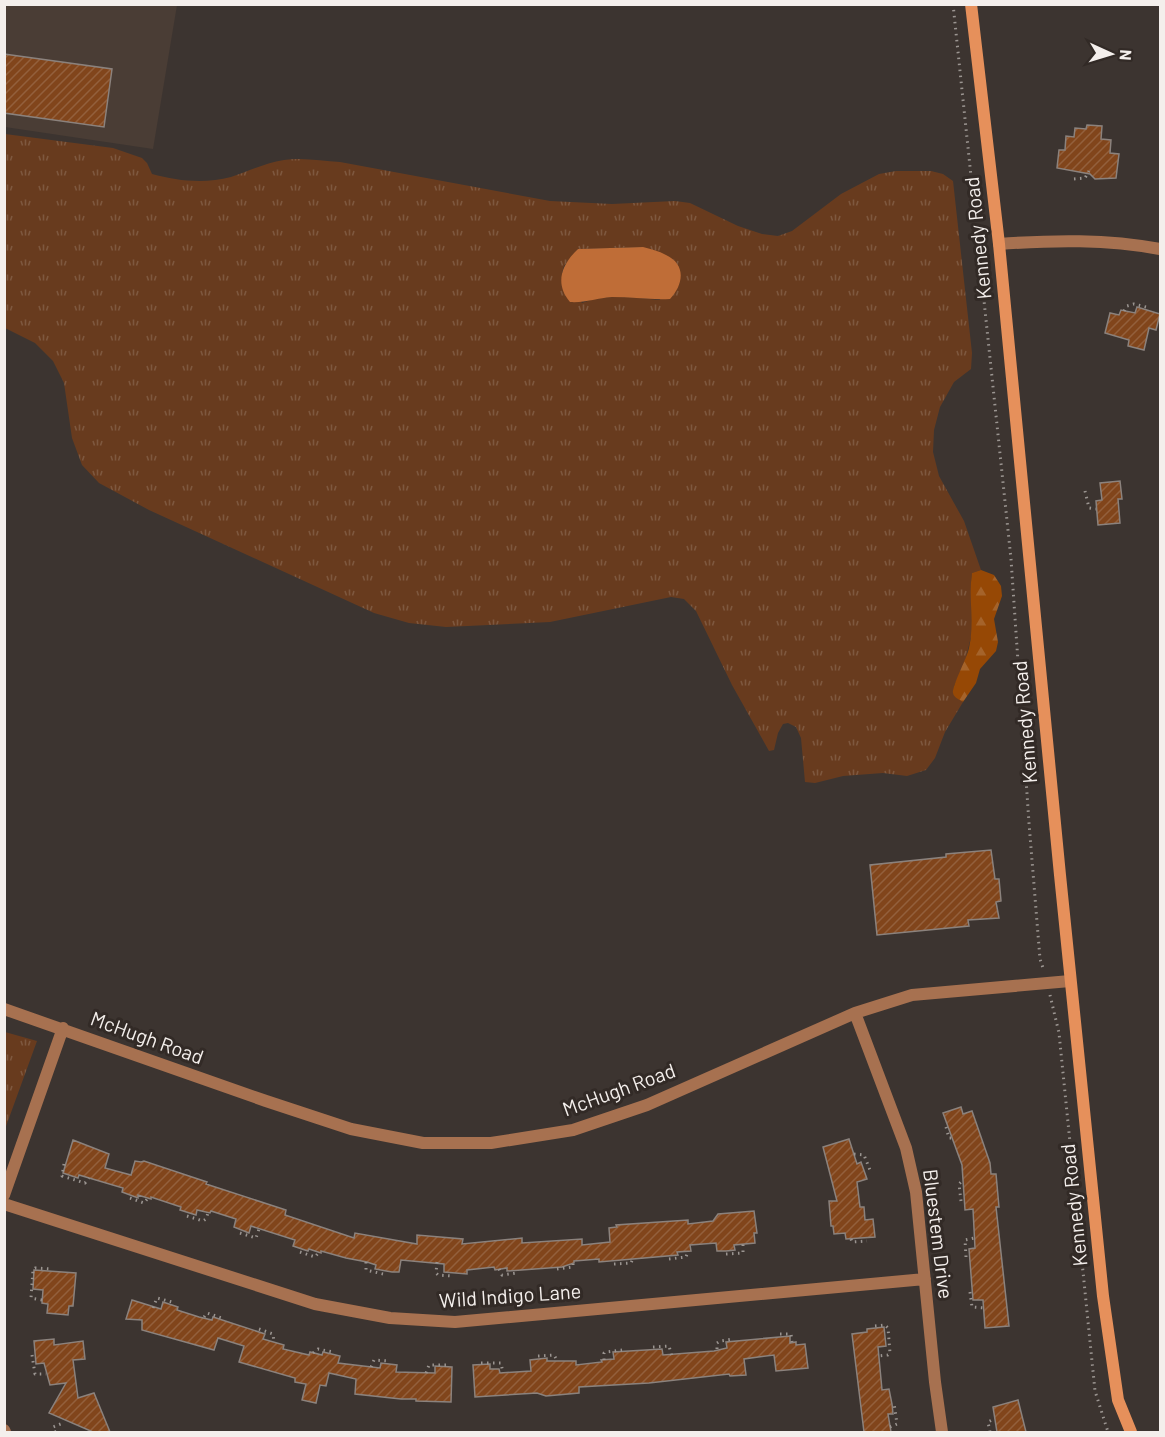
<svg xmlns="http://www.w3.org/2000/svg" width="1165" height="1437" font-family="Barlow,sans-serif">
<style>
.built{fill:#4a3d35}
.grass{fill:url(#grass-tufts);fill-rule:evenodd}
.forest{fill:url(#forest-firs)}
.water{fill:#bf6d37}
.building{fill:url(#building-hatch);stroke:#8b827d;stroke-width:1.5}
.lines{fill:none;stroke-linecap:round;stroke-linejoin:round}
.path{stroke:#9b9591;stroke-width:3;stroke-dasharray:1.5 4.5;stroke-linecap:butt}
.street{stroke:#a77150;stroke-width:12}
.secondary{stroke:#e6905b;stroke-width:12}
.labels{text-anchor:middle;stroke-width:6;stroke-linejoin:round;paint-order:stroke}
.street-label{font-size:20px;fill:#f4efec;stroke:#322a26}
</style>
<defs>
<pattern id="grass-tufts" width="24" height="20" patternUnits="userSpaceOnUse" patternTransform="scale(1.5)"><rect width="24" height="20" fill="#683b1e"/><path d="M3 7l-1-3M5 7V3M7 7l1-3M15 17l-1-3M17 17v-4M19 17l1-3" fill="none" stroke="#7e583f"/></pattern>
<pattern id="forest-firs" width="22" height="20" patternUnits="userSpaceOnUse" patternTransform="scale(1.5)"><rect width="22" height="20" fill="#964805"/><path d="M5 1l3.5 6h-7zM16 11l3.5 6h-7z" fill="#a5632a"/></pattern>
<pattern id="building-hatch" width="6" height="6" patternUnits="userSpaceOnUse" patternTransform="scale(1.5)"><rect width="6" height="6" fill="#81451b"/><path d="M-1 1l2-2M0 6l6-6M5 7l2-2" fill="none" stroke="#93603c"/></pattern>
</defs>
<rect width="100%" height="100%" fill="#3c3430"/>
<path class="built" d="M5 5H177L153 149 5 127Z"/>
<path class="grass" d="M5 134 113 148 142 158 147 163 152 174C177 181 205 184 231 177 249 171 265 163 284 160 302 157 322 161 340 162L550 201 612 204 675 201 690 203 738 226 762 234 778 236 792 231 841 194 879 174 896 171H931L943 174 953 181 972 353 971 369 954 382 940 407 934 430 933 452 939 476 964 521 981 570 972 573 971 582 972 633 964 665 954 686 953 693 963 702 945 732 935 758 926 770 907 776 883 773 843 776 815 783 805 782 801 738 796 727 788 723 783 724 778 733 774 750 769 751 732 685 696 611 684 599 671 597 550 622 446 627 409 623 374 613 149 510 99 483 82 465 72 438 64 383 53 361 35 343 5 328ZM643 247 660 300C635 298 606 293 582 303L562 273 564 266 578 249Z
M5 1032 37 1041 5 1129 4 1032Z"/>
<path class="forest" d="M981 570 994 575 1001 586 1002 596 994 619 998 642 996 651 980 669 976 683 963 702C959 699 954 698 953 693 952 686 967 658 969 648 975 623 968 598 972 573Z"/>
<path class="water" d="M643 247C650 249 659 251 666 255 687 265 683 285 670 299 650 300 631 297 612 297 597 298 585 303 570 302 554 283 562 264 578 249Z"/>
<path class="building" d="M4 54 112 69 104 127 4 113Z
M1087 125 1102 126 1101 139 1111 140 1110 153 1119 154 1116 178 1095 179 1090 174 1057 168 1059 150H1065L1066 136 1074 137 1075 128 1086 129Z
M1137 307 1160 314 1156 330 1149 328 1144 350 1128 346 1129 340 1105 333 1110 313 1119 315 1121 310 1135 313Z
M1120 481 1122 499H1118L1120 523 1098 525 1096 501 1102 500 1100 483Z
M991 850 995 879H999L1001 901 996 902 999 918 968 920 969 926 877 935 870 865 946 857V854Z
M961 1107 963 1114 972 1111 990 1163 991 1174H996L999 1207H996L1009 1326 985 1328 983 1300H973L969 1249 975 1248 973 1209 965 1210 962 1165 943 1113Z
M849 1139 857 1164 861 1162 867 1179 857 1182 860 1207H864L865 1220 873 1219 875 1237 846 1239 845 1233 834 1234 833 1226H831L829 1201H837L823 1147Z
M73 1140 109 1154 105 1168 131 1175 135 1161 141 1162 144 1161 207 1182 206 1184 286 1210 285 1215 354 1238 355 1233 417 1244V1235L463 1239 462 1244 522 1238V1243L582 1239V1245L610 1242 609 1228 617 1227 616 1225 688 1220V1224L713 1221 718 1214 754 1211 757 1233H754L755 1243 734 1245 735 1250 726 1251H717L716 1243 690 1245 691 1251 677 1252 678 1255 599 1262V1259L574 1261V1263L562 1267 507 1271V1268L495 1270 494 1267 467 1270V1274L444 1272V1264L401 1260 399 1272H392L375 1269 376 1265 367 1262 346 1258 321 1251V1253L309 1249 308 1251 293 1246 295 1240 251 1226 249 1233 234 1227 236 1219 211 1211 210 1213 197 1210 196 1215 180 1210 181 1207 151 1197V1199L138 1195V1198L122 1192 123 1188 79 1175 78 1178 63 1173Z
M34 1270 76 1273 73 1306H69L68 1315 47 1313 48 1304 42 1303 43 1290 33 1289Z
M132 1300 161 1309 163 1302 178 1307 177 1310 199 1317 212 1320 213 1317 265 1334 263 1339 284 1345 283 1349 309 1355 310 1352 322 1355 323 1352 340 1356 338 1363 380 1368 381 1363 397 1365 396 1372 435 1373V1366L452 1367 451 1402 416 1401V1399H401L355 1394 356 1379 329 1373 326 1386 320 1385 316 1403 302 1400 306 1384 295 1382V1378L239 1362 244 1346 218 1338 214 1350 142 1330V1320L126 1319Z
M884 1327 886 1346 878 1347 882 1390 889 1389 892 1404 893 1414H888L891 1432H864L852 1334 867 1332V1329Z
M790 1336V1343L796 1342V1345L805 1344 808 1368 776 1371 774 1355 744 1359 746 1375 730 1376 729 1374 649 1383 579 1387V1393L546 1396 537 1393 475 1397 473 1365 490 1364V1369H499L500 1373 531 1371 530 1360 547 1358V1361H576V1365L602 1362 601 1360 614 1359 613 1352 662 1349 663 1355 714 1351 727 1348 726 1342Z
M54 1339V1345L83 1341 85 1359 73 1360 78 1398 94 1393 110 1432H93L49 1413 66 1383 50 1385 44 1363 36 1364 34 1341Z
M1018 1400 1026 1432H997L993 1407Z"/>
<g class="lines">
<path class="path" d="M953 4 1011 559 1029 823 1040 959 1044 971
M1074 179 1085 178 1089 171
M1124 311 1127 306 1134 304 1146 307
M1085 491 1089 508 1096 509
M1050 995 1059 1033 1095 1391 1108 1432
M946 1127 949 1138H952
M854 1154 864 1155 870 1170
M64 1164 62 1176 85 1183 89 1178
M130 1198 144 1203 148 1198
M961 1201 959 1184 961 1182 964 1181
M187 1216 203 1221 206 1219 208 1213
M240 1233 256 1238 260 1226
M851 1239 852 1242 867 1241
M300 1252 315 1257 319 1252
M726 1254 743 1253V1244
M966 1257 965 1240 974 1238
M669 1259 686 1257 688 1251
M366 1262V1270L383 1274
M437 1262 436 1273 438 1275 452 1276
M614 1264 631 1263 633 1258
M499 1269 502 1275 517 1273
M557 1269 573 1267V1264
M970 1292 972 1307 984 1308
M42 1300 31 1298 33 1270 35 1268 52 1269
M153 1308 157 1298 172 1302
M204 1317 207 1313 222 1318
M875 1326 885 1325 888 1328 890 1353 888 1355 878 1356
M259 1329 273 1334 274 1342
M780 1334H791L792 1342
M653 1347 669 1346 672 1357
M717 1349V1343L720 1341 734 1339
M313 1353 318 1349 333 1352
M32 1355 35 1374H46
M538 1356 554 1355 557 1360
M604 1360V1353L606 1352 622 1350
M481 1363H501L503 1373
M371 1367 374 1360 389 1361
M426 1373 429 1365H446
M890 1427 897 1424 894 1403
M55 1432 53 1427 63 1423
M990 1432 988 1422 994 1419"/>
<path class="street" d="M999 244C1054 240 1106 239 1160 249
M4 1009 266 1101 351 1129 423 1143H491L573 1130 647 1105 855 1013 912 995 1070 981
M855 1013 906 1148 916 1192 935 1382 942 1432
M4 1195 63 1028
M4 1204 315 1304 390 1318 455 1322 925 1279
M4 1430 5 1432"/>
<path class="secondary" d="M971 4 999 244 1060 875 1103 1296 1118 1400 1131 1432"/>
</g>
<g class="labels">
<g class="street-label">
<text transform="translate(978 238) rotate(-96)" y="7">Kennedy Road</text>
<text transform="translate(1025 722) rotate(-95)" y="7">Kennedy Road</text>
<text transform="translate(147 1038) rotate(20)" y="7">McHugh Road</text>
<text transform="translate(619 1090) rotate(-20)" y="7">McHugh Road</text>
<text transform="translate(1074 1205) rotate(-96)" y="7">Kennedy Road</text>
<text transform="translate(938 1234) rotate(83)" y="7">Bluestem Drive</text>
<text transform="translate(510 1296) rotate(-4)" y="7">Wild Indigo Lane</text>
</g>
</g>
<rect width="1165" height="1437" fill="none" stroke="#f4efec" stroke-width="12"/>
<g transform="translate(1111 54) rotate(94)" stroke="#322a26" stroke-width="4.5" paint-order="stroke">
<path d="M0-4.5L10 22L0 15L-10 22Z" fill="#f4efec"/>
<text y="-9" font-size="16" font-weight="bold" text-anchor="middle" fill="#f4efec">N</text>
</g>
</svg>
